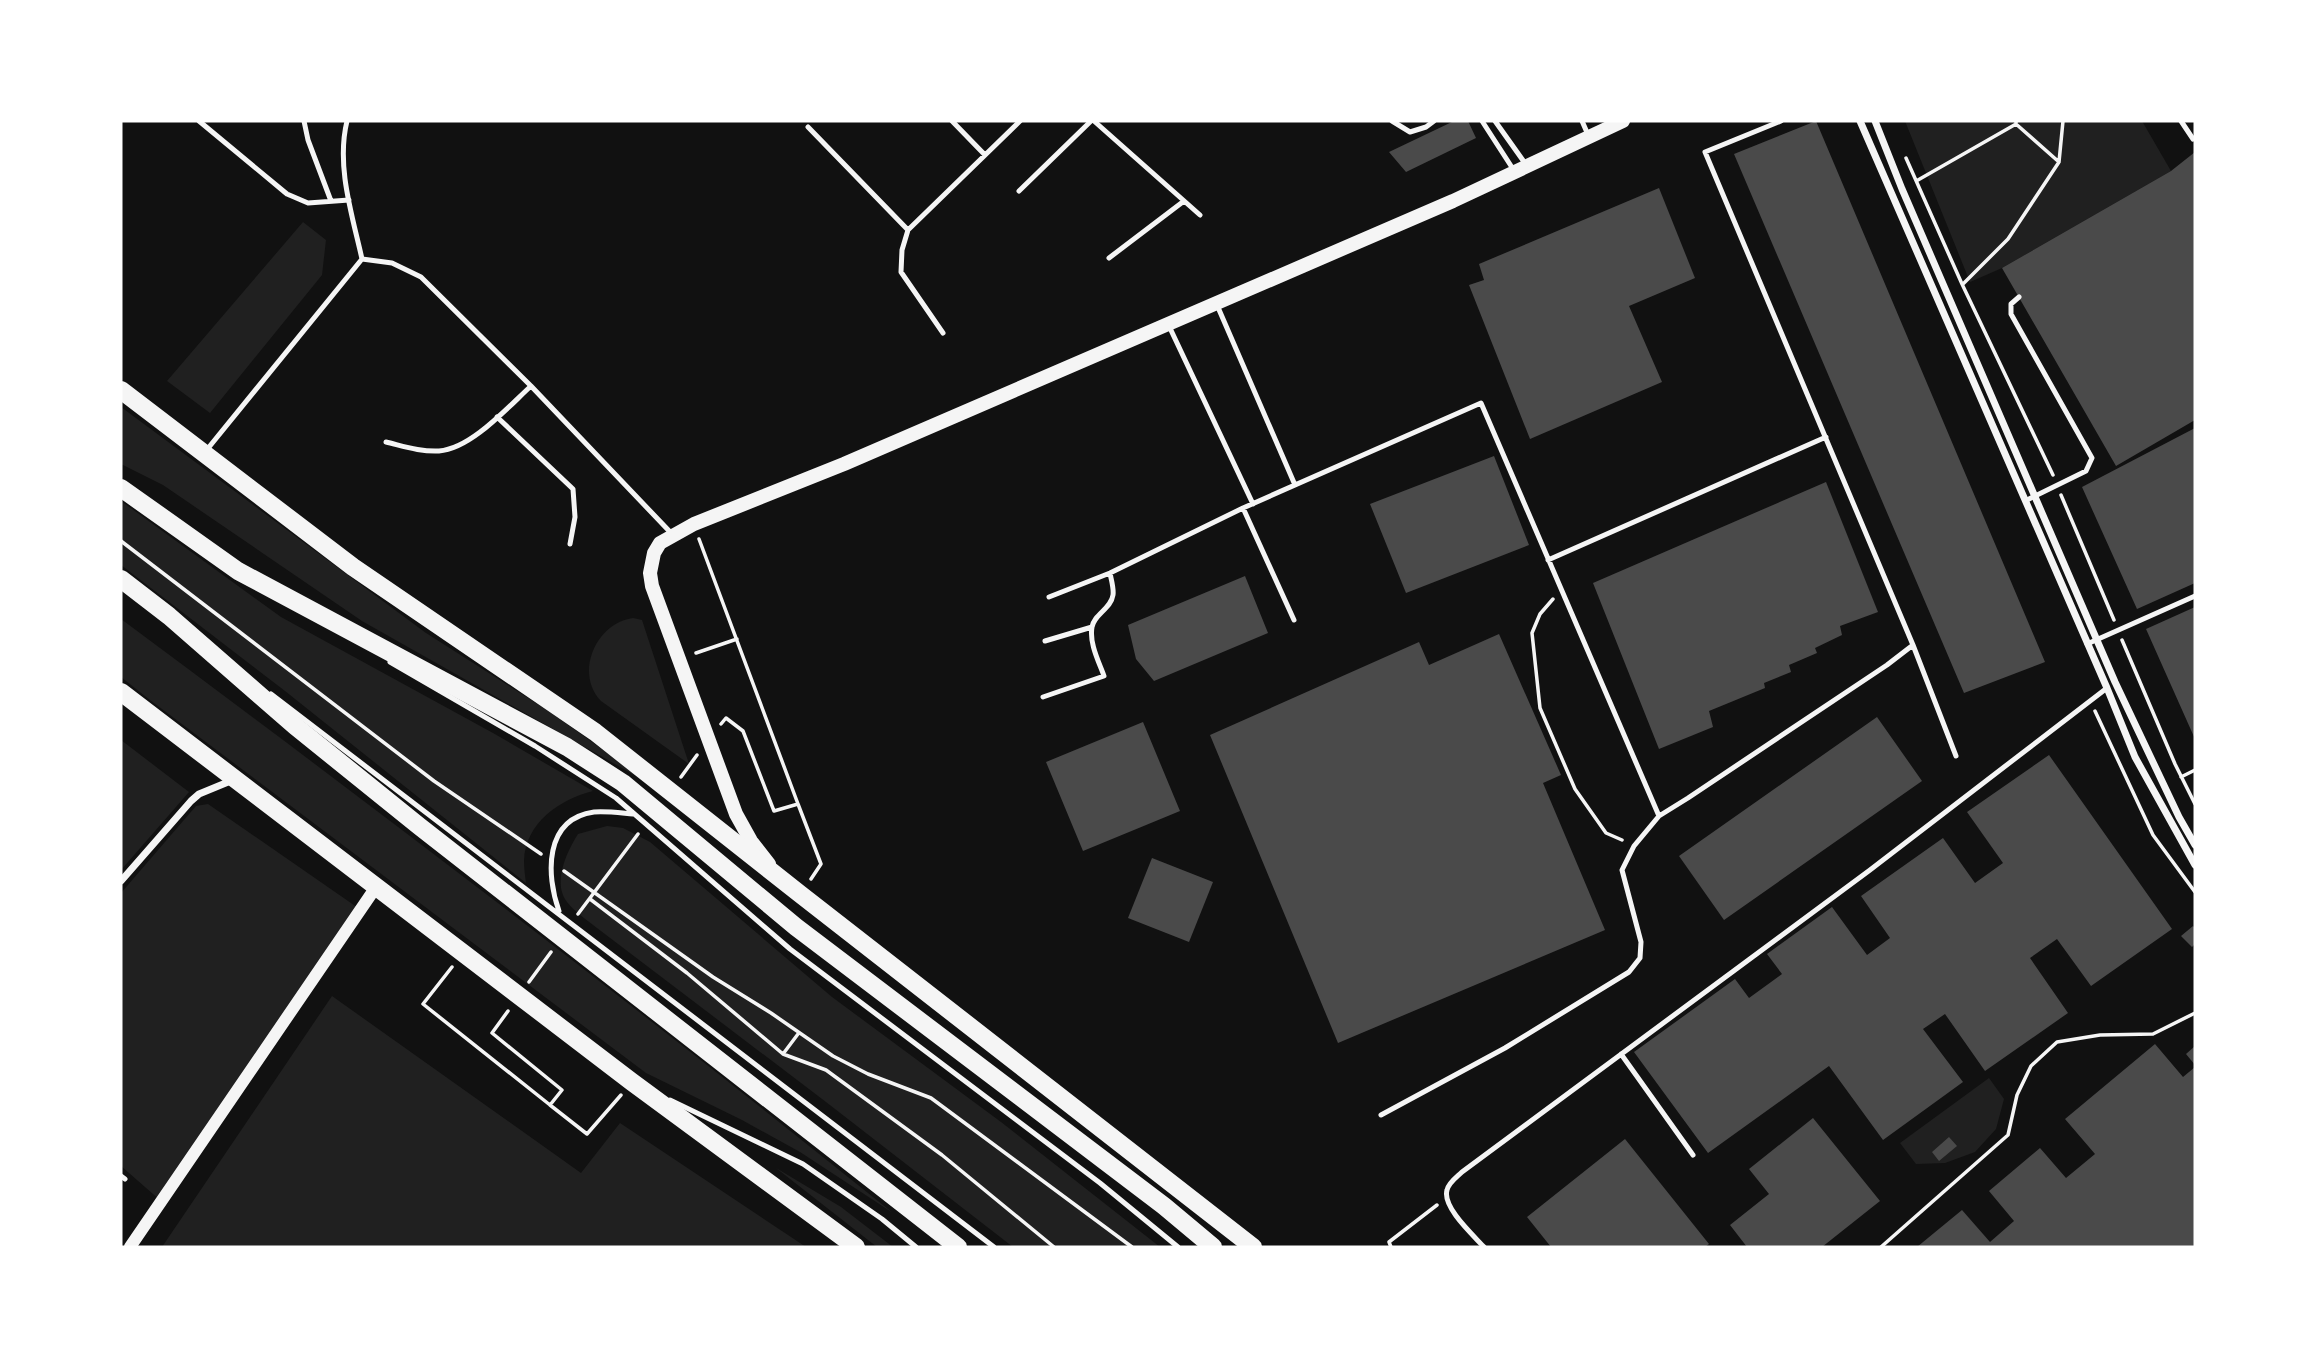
<svg xmlns="http://www.w3.org/2000/svg" width="2316" height="1368" font-family="'Libre Baskerville',serif">
<style>
.green{fill:#202020}
.building{fill:#4a4a4a}
.lines{fill:none;stroke-linecap:round;stroke-linejoin:round}
.path{stroke:#f5f5f5;stroke-width:3.5}
.service{stroke:#f5f5f5;stroke-width:5}
.minor{stroke:#f5f5f5;stroke-width:7}
.tertiary{stroke:#f5f5f5;stroke-width:12}
.secondary{stroke:#f5f5f5;stroke-width:14}
.primary{stroke:#f5f5f5;stroke-width:18}
</style>
<rect width="100%" height="100%" fill="#111"/>
<path class="green" d="M1905 121H2142L2171 171 2002 268 1970 282Z
M303 222 326 240 322 275 210 413 167 381Z
M121 407 426 633 550 712 652 785 362 621 163 485 121 464Z
M121 501 281 617 493 733 593 791C560 799 525 823 524 861 524 868 525 876 526 883L285 691 121 565Z
M633 618 642 620 689 764 601 701C574 673 596 623 633 618Z
M121 619C382 813 640 1009 893 1213L800 1152 742 1120 646 1073 150 700 121 677Z
M121 740 189 792 121 870Z
M208 804 361 910 161 1201 121 1166V893L196 806Z
M607 826 623 828 650 842 832 997 1001 1122 1160 1247H1013L826 1102 597 928C587 920 575 912 567 902 552 883 567 851 578 834Z
M332 996 581 1173 620 1123 806 1247H162Z
M1989 1078 2004 1099 1996 1129 1975 1152 1945 1163 1916 1164 1900 1143Z
M776 1168 841 1207 893 1247H877Z"/>
<path class="building" d="M1454 121H1468L1476 138 1406 172 1389 152Z
M1816 121 2045 662 1964 693 1734 154Z
M2195 152V420L2116 466 2002 268 2171 171Z
M1659 188 1695 278 1629 306 1662 382 1530 439 1469 285 1484 280 1479 264Z
M2195 428V583L2137 609 2082 487Z
M1494 456 1529 545 1406 593 1370 504Z
M1826 482 1878 612 1840 626 1842 635 1815 648 1817 653 1789 665 1791 672 1764 683 1765 688 1709 711 1713 727 1659 749 1593 583Z
M1245 576 1268 633 1154 681 1136 659 1128 625Z
M2195 607V739L2146 629Z
M1499 634 1561 775 1543 783 1605 930 1338 1043 1210 735 1419 642 1429 665Z
M1877 717 1922 781 1724 920 1679 856Z
M1143 722 1180 811 1083 851 1046 762Z
M2049 755 2172 929 2091 986 2057 939 2030 958 2068 1013 1985 1071 1945 1014 1923 1029 1963 1082 1883 1140 1829 1066 1708 1153 1634 1052 1735 979 1749 998 1782 974 1767 954 1832 907 1867 955 1890 938 1861 896 1943 838 1975 883 2003 863 1967 812Z
M1152 858 1213 882 1189 942 1128 918Z
M2193 926 2195 928V944L2192 947 2181 936Z
M2155 1044 2183 1077 2195 1067V1247H1917L1962 1210 1990 1242 2014 1221 1989 1191 2040 1148 2066 1178 2095 1154 2065 1119Z
M2195 1046V1065L2186 1054Z
M1813 1118 1880 1201 1822 1247H1747L1730 1225 1769 1194 1749 1169Z
M1949 1137 1957 1146 1939 1161 1932 1152Z
M1625 1139 1709 1244 1705 1247H1551L1527 1217Z"/>
<g class="lines">
<path class="path" d="M2016 121V124L2059 162
M1906 158 1962 284 2053 475
M1918 180 2016 124
M1963 284 2008 239 2059 162 2063 121
M2061 495 2114 620
M699 539 798 804 774 811 743 731 726 718 721 724
M121 541 434 781 541 854
M1553 599 1540 614 1532 633 1540 708 1575 789 1606 833 1622 840
M2122 640 2175 764 2195 804
M696 653 737 639
M2095 711 2153 835 2195 892
M681 777 697 755
M2181 777 2195 770
M798 804 821 864 811 879
M564 871 713 977 771 1013 833 1056 868 1074 931 1098 1132 1247
M590 899 687 973 783 1054 826 1070 942 1155 1054 1247
M578 914 638 834
M452 967 423 1004 550 1105 562 1090 492 1033 508 1011
M529 982 551 952
M783 1054 798 1034
M550 1105 587 1134 621 1095
M1391 1247 1389 1242 1437 1205
M1881 1247 2008 1135 2017 1095 2031 1066 2057 1042 2100 1035 2153 1034 2195 1013"/>
<path class="service" d="M199 121 287 194 308 203 349 200
M304 121 308 140 331 201
M347 121C336 166 352 214 362 259
M952 121 985 155
M1094 121 1200 215
M1392 121 1410 132 1426 127 1434 121
M1482 121 1513 169
M1495 121 1527 166
M1582 121 1589 137
M2181 121 2193 139
M808 127 908 230 1020 121
M1019 191 1091 121
M908 230 902 250 901 272 943 333
M1109 258 1184 201
M2019 297 2011 304V314L2092 458 2086 471 2025 501
M1217 305 1295 485
M1169 326 1253 504
M497 417 573 489 575 517 570 544
M386 442C403 446 421 452 439 451 471 449 508 407 531 386
M205 452 362 259 392 263 421 277 531 386 673 535
M1243 508 1294 620
M1548 560 1826 437
M1049 597 1110 573 1243 508 1481 403 1659 816 1688 798 1887 665 1913 645 1705 152 1781 121
M1045 641 1092 627
M2087 644 2195 596
M1913 645 1956 756
M390 662 535 746 616 798 790 949 1100 1183 1178 1247
M271 694 994 1247
M1043 697 1104 676C1099 662 1089 643 1092 627 1094 614 1111 609 1113 595 1114 588 1111 579 1110 573
M559 911C546 875 544 819 594 812 607 811 621 813 633 814
M1621 1054 1693 1155
M670 1100 803 1164 882 1219 916 1247
M1381 1115 1505 1048 1629 972 1640 958 1641 942 1622 870 1634 846 1659 816
M121 1176 125 1179
M1484 1247C1473 1235 1442 1207 1447 1190 1449 1182 1457 1177 1462 1172L1870 870 2107 688"/>
<path class="minor" d="M1860 121 2107 688 2135 757 2195 865
M1875 121 1902 189 2115 682 2179 817 2195 845
M121 881 191 801 199 794 233 780"/>
<path class="tertiary" d="M130 1247 376 887"/>
<path class="secondary" d="M769 864 751 841 736 814 652 586 650 573 654 553 660 543 694 524 844 464 1453 201 1623 121"/>
<path class="primary" d="M121 390 353 567 595 732 800 894 1253 1247
M121 488 238 571 567 747 623 783 796 927 1164 1206 1213 1247
M121 579 169 616 295 726 419 826 958 1247
M121 692 632 1082 856 1247"/>
</g>
<rect width="2316" height="1368" fill="none" stroke="#ffffff" stroke-width="245"/>
</svg>
